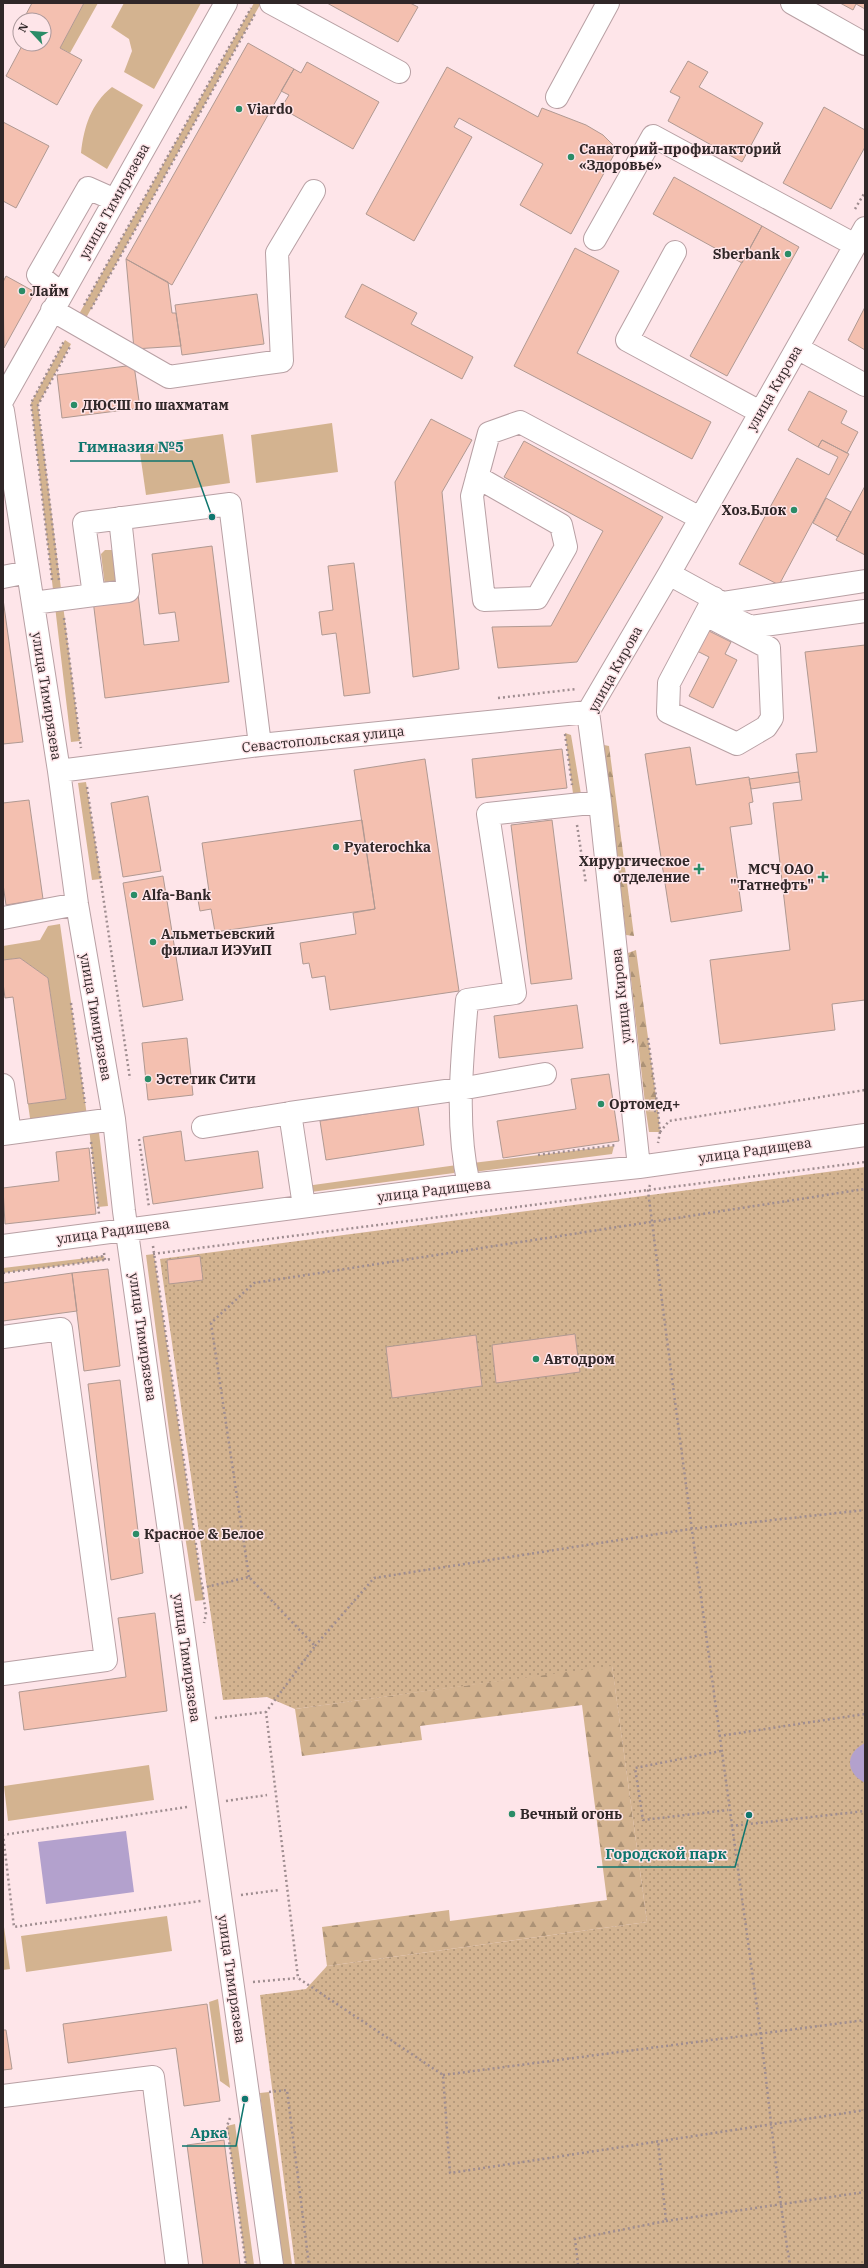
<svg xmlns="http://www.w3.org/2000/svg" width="868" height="2268" font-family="'IBM Plex Serif',serif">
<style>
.grass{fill:#d3b390}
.forest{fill:url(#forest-firs)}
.park{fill:url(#park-dots)}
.water{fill:#b3a1cd}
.building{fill:#f4c0b0;stroke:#b09992}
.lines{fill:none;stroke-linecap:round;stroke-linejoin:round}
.minor-casing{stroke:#b8a0a4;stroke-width:24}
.path{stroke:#9f8d90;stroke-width:2.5;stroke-dasharray:2 3;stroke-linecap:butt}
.minor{stroke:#fff;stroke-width:22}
.poi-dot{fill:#2a8c67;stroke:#fee5e9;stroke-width:1.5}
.labels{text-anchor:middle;stroke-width:3;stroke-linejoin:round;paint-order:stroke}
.poi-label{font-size:14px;font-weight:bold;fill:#302728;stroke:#fee5e9;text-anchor:start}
.street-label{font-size:14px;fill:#302728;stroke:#fee5e9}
.leader{fill:none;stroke:#0f766e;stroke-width:1.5}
.callout-dot{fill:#0f766e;stroke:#fee5e9;stroke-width:1.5}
.callout-label{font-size:15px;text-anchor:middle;font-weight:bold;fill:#0f766e;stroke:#fee5e9;stroke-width:3;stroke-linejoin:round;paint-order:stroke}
</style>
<defs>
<pattern id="forest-firs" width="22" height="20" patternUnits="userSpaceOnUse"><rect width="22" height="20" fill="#d3b390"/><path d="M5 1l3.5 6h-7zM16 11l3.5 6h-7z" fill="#ac9276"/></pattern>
<pattern id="park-dots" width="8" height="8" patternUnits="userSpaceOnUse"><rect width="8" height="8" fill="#d3b390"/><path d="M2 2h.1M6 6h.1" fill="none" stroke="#ac9276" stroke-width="1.8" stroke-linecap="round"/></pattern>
</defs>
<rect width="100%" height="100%" fill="#fee5e9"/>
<path class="grass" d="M84 3H98L70 53 60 48Z
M124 3H201L154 89 124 72 132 51 129 39 111 27Z
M254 3H261L81 327 74 323Z
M112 87 143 105 107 169 81 153C84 126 91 104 112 87Z
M65 340 71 344 38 405 80 741 71 742 31 403Z
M332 423 338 472 256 483 251 435Z
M223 434 230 483 146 495 139 446Z
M105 550H113L122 584 105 586 101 554Z
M565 733 571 735 582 800 574 801Z
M86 782 101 879 92 880 78 783Z
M60 924 87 1116 31 1125 28 1104 66 1099 48 978 20 958 3 960V946L40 940 48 926Z
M658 1111 660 1132H649L646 1112Z
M89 1128 99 1133 108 1206 98 1207Z
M614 1146 612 1154 466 1173 464 1164Z
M457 1165 454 1173 311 1192 306 1186Z
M154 1254 202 1588 204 1600 195 1601 170 1438 146 1255Z
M104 1256 105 1260 3 1273V1268Z
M149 1765 154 1800 8 1821 4 1786Z
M167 1916 172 1951 26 1972 21 1936Z
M3 1920 10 1969 3 1970Z
M218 1999 230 2088 220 2081 209 2002Z
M269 2092 292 2265H280L260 2093Z
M235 2124 254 2265H246L227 2126Z"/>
<path class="forest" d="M604 745 609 746 634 936 626 935Z
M636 950 658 1111 646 1112 628 953Z
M612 1665 647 1922 327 1966 322 1927 449 1910 450 1921 607 1900 582 1705 420 1726 422 1740 302 1756 295 1709Z"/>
<path class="park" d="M865 1167V2265H295L260 1995 306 1989 327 1966 647 1922 612 1666 295 1709 267 1697 223 1700 160 1259Z"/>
<path class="water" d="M865 1743V1783C845 1772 845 1753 865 1743Z
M126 1831 134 1892 46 1904 38 1842Z"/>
<path class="building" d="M32 3H84L60 48 82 60 57 105 6 76 23 44H44V20H23Z
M327 3H410L418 7 398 42Z
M840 3H865V9L856 4 853 10Z
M248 43 294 69 172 285 126 259Z
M688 61 708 72 699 87 763 123 742 162 668 121 680 97 670 92Z
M307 62 379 102 353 149 281 108 289 95 281 91 294 69 301 73Z
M447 67 538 117 542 108 586 125 603 135 617 149 571 234 520 205 543 164 459 118 454 127 472 137 414 241 366 214Z
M824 107 865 130V147L831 209 783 183Z
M3 122 49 146 16 208 3 201Z
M674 177 762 226 742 263 653 214Z
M762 226 799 247 727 376 690 356Z
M575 248 619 271 577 353 711 422 692 459 514 366Z
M126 259 168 282 172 313H176L181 346 134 349Z
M6 276 35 292 4 348 3 282Z
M362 284 417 313 411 324 473 357 462 379 345 317Z
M257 294 264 344 182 355 175 305Z
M865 307V350L848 340Z
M134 365 140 408 62 418 57 375Z
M809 391 847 411 841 423 858 432 847 453 822 440 818 447 788 430Z
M431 419 472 440 442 492 459 669 413 677 395 482Z
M822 440 849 454 779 585 739 564 797 458 829 475 838 457 818 447Z
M524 441 663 517 577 662 498 668 492 627 551 626 603 531 504 477Z
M865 486V555L836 540Z
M826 498 851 512 838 537 813 523Z
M212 546 229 682 105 698 93 600 138 594 144 645 179 641 175 612 159 614 152 554Z
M354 563 370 693 344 696 336 633 322 635 319 612 333 610 328 566Z
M3 599 23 742 3 744Z
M707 630 731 642 725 654 737 660 713 708 689 696 709 657 697 651Z
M865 645V1000L832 1004 835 1030 720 1044 710 960 790 950 773 803 802 800 796 754 817 752 805 652Z
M690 747 696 785 749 777 753 802 749 803 752 824 730 827 742 911 671 922 645 754Z
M562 749 567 788 476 798 472 759Z
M425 759 459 991 330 1010 325 976 312 978 309 963 303 964 300 943 356 934 353 913 375 909 354 770Z
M798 772 800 782 751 789 749 779Z
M148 796 161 871 123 877 111 803Z
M29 800 43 899 6 905 3 884V803Z
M362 820 375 909 215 932 211 909 200 911 198 900 210 898 202 843Z
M552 820 572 979 531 984 511 825Z
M163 876 183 1000 143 1007 123 883Z
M20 958 48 978 66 1099 28 1104 13 997 5 998 3 983V960Z
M577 1005 583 1048 499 1058 494 1016Z
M187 1038 193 1095 148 1100 142 1043Z
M609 1074 619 1141 503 1158 497 1121 576 1109 571 1079Z
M418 1106 424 1145 326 1160 320 1121Z
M181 1131 185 1161 258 1151 263 1188 153 1204 143 1137Z
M89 1148 96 1214 5 1224 3 1188 59 1181 56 1152Z
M200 1256 203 1280 169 1284 167 1260Z
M108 1269 120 1366 84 1371 72 1273Z
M72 1273 77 1311 3 1321V1283Z
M575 1334 580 1372 496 1383 492 1345Z
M476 1335 482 1386 392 1398 386 1347Z
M120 1380 143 1573 111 1580 88 1384Z
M155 1613 167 1711 24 1730 19 1692 126 1677 118 1618Z
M207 2004 220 2101 184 2106 176 2048 68 2063 63 2024Z
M3 2030H6L12 2069 3 2070Z
M224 2140 240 2265H203L187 2145Z"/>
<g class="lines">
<g class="minor-casing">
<path id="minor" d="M271 3 399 72
M792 3 865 44
M557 97 608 3
M595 239 653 136 855 245
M675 252 627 340 760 412
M62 294 38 275 88 188 115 200
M52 310 169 377 282 361 277 253 314 191
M797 348 865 385
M3 399 226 3
M3 411 59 771 77 904 114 1119 124 1211 272 2265
M477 477 561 525 566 547 537 598 484 600 472 496 489 433 520 422 700 518
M669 574 722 603 865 581
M3 577 28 572
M94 595 128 591 120 518
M33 603 94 595 84 523 230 504 260 745
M706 615 769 648 772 718 766 727 737 744 668 712 669 683 714 598
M732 618 751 627 865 611
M59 771 260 745 588 712
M3 918 77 904
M3 1085 10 1133
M203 1127 290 1113
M3 1134 114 1119
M639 1167 600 802 588 712 669 574 865 228
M469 1185C455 1124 462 1061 467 1000L515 993 488 814 600 802
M304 1206 290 1113 460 1089 545 1074
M3 1246 469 1185 639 1167 865 1135
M3 1337 61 1329 106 1660 3 1674
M3 2096 153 2077 177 2265"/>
</g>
<path class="path" d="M855 209 865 192
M84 305 251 8
M91 309 255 14
M52 580 31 403 64 341
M59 580 38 405 71 345
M64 618 81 748
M498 698 576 689
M565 734 572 785
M87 787 130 1079
M577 825 586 884
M71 1003 85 1103
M648 1038 658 1111
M654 1111H658L660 1132 658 1143
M660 1132 669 1121 865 1090
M139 1139 149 1207
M91 1142 99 1214
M538 1155 616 1145
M650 1185 648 1191 652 1222C686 1492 723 1760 760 2029 770 2108 777 2187 790 2265
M153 1246 206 1614 204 1623
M104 1253 105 1260 111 1259
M153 1254 865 1162
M81 1259 104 1256
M3 1273 105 1260
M249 1577 211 1323 254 1283 865 1189
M202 1588 249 1577 315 1646 266 1712 298 1978 443 2075 450 2173 865 2110
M315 1646 374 1578 690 1529 865 1510
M215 1718 266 1712
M719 1736 865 1714
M721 1751 635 1768 643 1820 728 1810
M226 1801 267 1795
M187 1807 3 1835 14 1927 201 1901
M731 1826 865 1811
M241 1895 279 1890
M253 1982 298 1978
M443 2075 865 2020
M269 2092 287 2090 309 2265
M230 2118 227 2126 246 2265
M666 2221 865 2192
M578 2265 575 2239 666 2221 658 2140"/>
<use href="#minor" class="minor"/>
</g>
<g class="poi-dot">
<circle cx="239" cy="109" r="4"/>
<circle cx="571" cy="157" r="4"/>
<circle cx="788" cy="254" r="4"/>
<circle cx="22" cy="291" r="4"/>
<circle cx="74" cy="405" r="4"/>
<circle cx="794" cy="510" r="4"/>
<circle cx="336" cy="847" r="4"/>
<path d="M697 863h4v4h4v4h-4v4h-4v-4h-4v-4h4z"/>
<path d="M821 871h4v4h4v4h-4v4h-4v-4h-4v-4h4z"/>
<circle cx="134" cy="895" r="4"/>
<circle cx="153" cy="942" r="4"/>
<circle cx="148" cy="1079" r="4"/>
<circle cx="601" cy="1104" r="4"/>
<circle cx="536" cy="1359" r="4"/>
<circle cx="136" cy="1534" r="4"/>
<circle cx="512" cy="1814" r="4"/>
</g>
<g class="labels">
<g class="poi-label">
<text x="247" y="114">Viardo</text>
<text x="579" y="154">Санаторий-профилакторий<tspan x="579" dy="16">«Здоровье»</tspan></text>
<text x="780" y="259" text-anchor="end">Sberbank</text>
<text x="30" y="296">Лайм</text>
<text x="82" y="410">ДЮСШ по шахматам</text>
<text x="786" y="515" text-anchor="end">Хоз.Блок</text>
<text x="344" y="852">Pyaterochka</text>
<text x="690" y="866" text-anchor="end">Хирургическое<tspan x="690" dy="16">отделение</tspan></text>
<text x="814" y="874" text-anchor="end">МСЧ ОАО<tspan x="814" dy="16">"Татнефть"</tspan></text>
<text x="142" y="900">Alfa-Bank</text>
<text x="161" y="939">Альметьевский<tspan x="161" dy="16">филиал ИЭУиП</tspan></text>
<text x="156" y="1084">Эстетик Сити</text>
<text x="609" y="1109">Ортомед+</text>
<text x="544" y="1364">Автодром</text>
<text x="144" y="1539">Красное &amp; Белое</text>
<text x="520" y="1819">Вечный огонь</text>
</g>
<g class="street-label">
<text transform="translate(114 201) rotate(-61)" y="5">улица Тимирязева</text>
<text transform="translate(774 388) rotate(-60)" y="5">улица Кирова</text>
<text transform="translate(615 669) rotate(-61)" y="5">улица Кирова</text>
<text transform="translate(47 696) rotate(81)" y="5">улица Тимирязева</text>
<text transform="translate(323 739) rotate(-6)" y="5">Севастопольская улица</text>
<text transform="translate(621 996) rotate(-96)" y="5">улица Кирова</text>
<text transform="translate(96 1017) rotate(80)" y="5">улица Тимирязева</text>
<text transform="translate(755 1150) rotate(-8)" y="5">улица Радищева</text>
<text transform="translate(434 1190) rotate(-7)" y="5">улица Радищева</text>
<text transform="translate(113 1231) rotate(-8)" y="5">улица Радищева</text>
<text transform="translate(143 1337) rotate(82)" y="5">улица Тимирязева</text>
<text transform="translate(187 1658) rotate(82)" y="5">улица Тимирязева</text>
<text transform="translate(232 1979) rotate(82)" y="5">улица Тимирязева</text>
</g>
</g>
<path class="leader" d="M212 517L192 461H70M749 1815L735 1867H597M245 2099L236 2146H182"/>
<g class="callout-dot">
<circle cx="212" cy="517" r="4"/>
<circle cx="749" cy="1815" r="4"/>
<circle cx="245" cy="2099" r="4"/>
</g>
<g class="callout-label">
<text x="131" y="452">Гимназия №5</text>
<text x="666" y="1859">Городской парк</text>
<text x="209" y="2138">Арка</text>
</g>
<rect width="868" height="2268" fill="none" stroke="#302728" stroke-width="8"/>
<g transform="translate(32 32) rotate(296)"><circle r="19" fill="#fee5e9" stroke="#ac999c"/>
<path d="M0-3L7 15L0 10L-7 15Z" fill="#2a8c67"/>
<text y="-6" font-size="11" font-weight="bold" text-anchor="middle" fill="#302728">N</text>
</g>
</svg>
